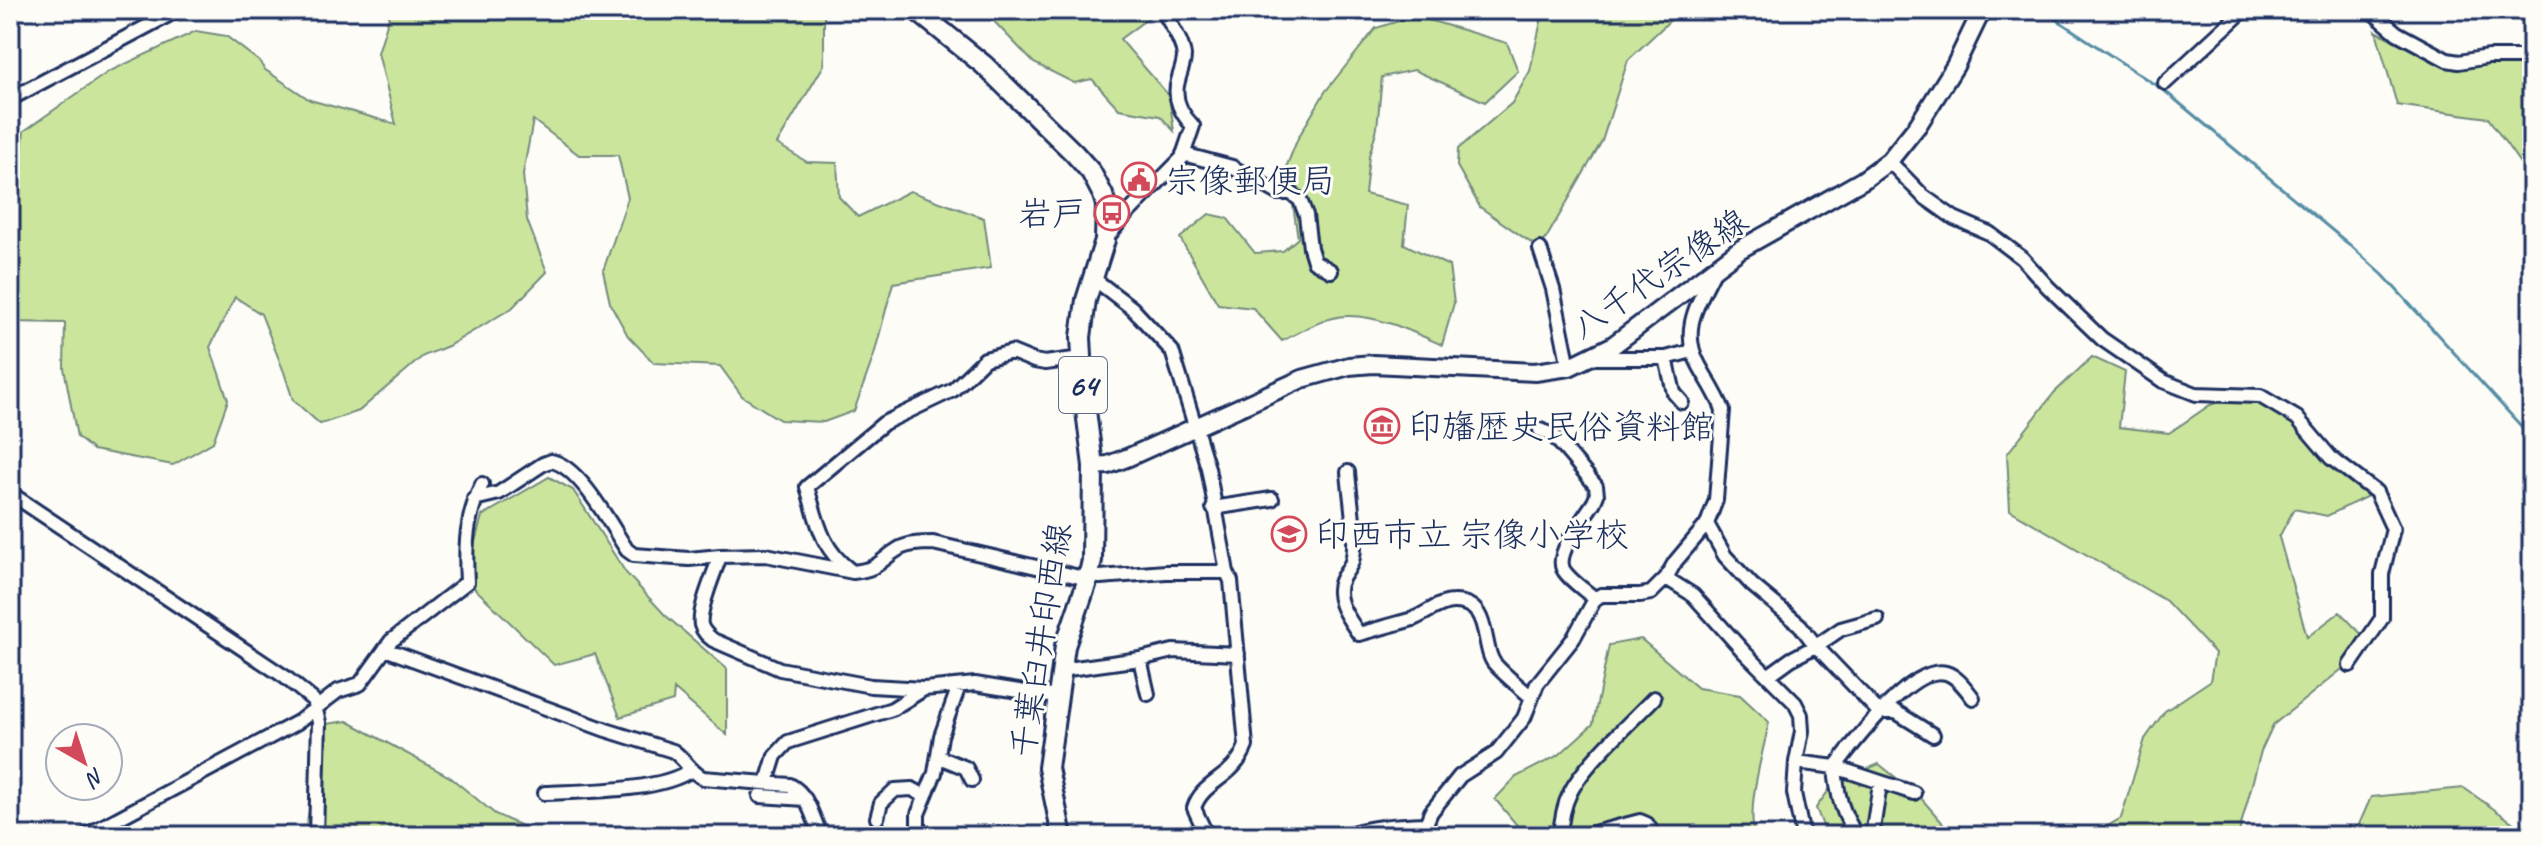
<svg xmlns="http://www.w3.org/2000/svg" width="2542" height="846" font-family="Caveat,'Klee One',sans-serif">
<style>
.green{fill:#cbe69c;stroke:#738a7d;stroke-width:2}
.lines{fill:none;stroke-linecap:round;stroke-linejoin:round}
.stream{stroke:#558da4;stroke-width:3}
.river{stroke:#7bccd3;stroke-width:20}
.street-casing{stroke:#1b2f5e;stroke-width:18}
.secondary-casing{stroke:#1b2f5e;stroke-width:22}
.primary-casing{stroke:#1b2f5e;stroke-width:24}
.street{stroke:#fdfcf7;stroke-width:12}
.secondary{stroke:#fdfcf7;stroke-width:16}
.primary{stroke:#fdfcf7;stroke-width:18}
.labels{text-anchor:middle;stroke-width:6;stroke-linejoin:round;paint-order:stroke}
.shield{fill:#fdfcf7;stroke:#5f6c8c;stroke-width:2}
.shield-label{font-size:32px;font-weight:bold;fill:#1b2f5e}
.poi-label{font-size:34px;fill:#1b2f5e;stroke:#fdfcf7;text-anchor:start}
.street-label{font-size:34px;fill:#1b2f5e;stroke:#fdfcf7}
</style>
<rect width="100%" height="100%" fill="#fdfcf7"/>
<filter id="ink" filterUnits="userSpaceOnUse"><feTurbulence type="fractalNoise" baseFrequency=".0125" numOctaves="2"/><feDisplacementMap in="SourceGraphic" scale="16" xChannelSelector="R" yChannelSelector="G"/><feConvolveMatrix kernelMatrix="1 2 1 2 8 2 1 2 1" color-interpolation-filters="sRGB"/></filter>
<g filter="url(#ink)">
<path class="green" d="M391 10H824V65L777 144 807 162 837 163 839 197 858 217 910 191 984 218 991 268 893 283 874 355 854 411 824 422 780 420 742 396 720 366 654 363 628 336 610 303 603 271 628 198 618 155H579L533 120 523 174 527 220 547 272 512 308 448 346 423 356 359 411 320 424 293 400 284 372 261 314 235 297 210 347 228 400 213 442 173 465 93 450 77 437 64 368 65 323 10 322V197L18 195 24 131 108 72 196 31 226 36 260 62 264 69 310 100 396 124 378 53Z
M983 10H1174L1151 16 1120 39 1169 96 1174 131 1160 116 1119 109 1092 79 1074 83 1034 63Z
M1545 10H1681L1628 60 1602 141 1540 249 1480 207 1457 166 1458 149 1512 103 1530 71 1543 12Z
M1415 16 1507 43 1518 71 1485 102 1414 70 1382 77 1377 128 1369 156 1365 194 1408 205 1404 244 1449 266 1454 303 1442 345C1413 332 1379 315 1346 316 1324 317 1302 331 1282 341L1253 308 1218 304 1180 238 1209 214 1227 218 1255 253 1283 251 1298 238 1287 165 1298 138 1325 92 1376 28Z
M2376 31 2444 67 2532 61V180L2488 118 2397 105Z
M2092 357 2125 372 2119 427 2169 433 2210 405 2241 395 2286 416 2376 492 2327 516 2294 509 2279 537 2307 637 2340 612 2369 642 2342 669 2273 725 2261 751 2238 836H2091L2121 818 2145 739 2165 711 2210 681 2215 653 2166 601 2010 510 2007 454 2054 393Z
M549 477 573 490 626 573 665 615 727 669V735L674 689 673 701 620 717 595 654 554 665 465 579 482 516Z
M1641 639 1698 688 1740 695 1769 722C1763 754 1746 806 1755 836H1537L1520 829 1495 799 1516 777 1559 755 1593 724 1609 645Z
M347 721 450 777 495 814 544 836H304L327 724Z
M1879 764 1920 797 1954 836H1827L1816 808 1834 783Z
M2464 788 2532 836H2354L2371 797Z"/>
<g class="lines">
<path class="stream" d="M2042 10 2166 92 2351 246 2383 275 2532 438"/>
<path class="river" d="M10 832 16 836"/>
<g class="street-casing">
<path id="street" d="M2370 10 2397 33 2447 60 2459 62 2488 57H2532
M2165 83 2244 10
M10 99 178 10
M1183 154 1232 167 1278 193H1291L1300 200 1306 215 1310 248 1314 261 1331 271
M1889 161 1923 196 1954 218 1989 233 2022 258 2048 287 2102 339 2163 381 2196 394 2260 396 2297 418 2331 458 2376 492 2393 529 2382 574V618L2350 665
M1105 240 1123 218 1182 158 1193 126C1181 114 1173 98 1178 81 1180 72 1184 65 1184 56 1182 39 1170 25 1163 10
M1540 249 1553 289 1569 367
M1094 279 1132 308 1172 351 1208 468 1227 572 1231 581 1246 746C1233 780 1203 780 1194 808L1207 836
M1591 358H1666L1692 351
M1666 358 1674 393 1682 402
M1540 430 1553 435 1596 486 1597 495 1594 502C1585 517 1555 552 1563 569 1569 580 1585 590 1595 599
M1348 472C1350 497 1355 523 1354 548 1353 563 1351 565 1343 577 1331 597 1348 618 1359 634 1377 629 1395 624 1413 619 1426 614 1439 602 1453 602 1492 601 1481 646 1494 663 1504 675 1519 686 1531 697
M10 493 285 677 313 700 319 722 316 836
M474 499 499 493 543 464 551 461C580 466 611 526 627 550L634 555 689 559 720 556 766 555 853 572C881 569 879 560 900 548 910 543 923 543 933 543L1088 579
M1213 508 1272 499
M1707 524 1725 556 1752 585 1800 625 1816 646 1879 712H1896L1933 735
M720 556C715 572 698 609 701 625 703 632 708 636 713 640L780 669 871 686 924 689 975 684 1056 697
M850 570C821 549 817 520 807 487L884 423 953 390 985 359 1012 352 1034 361 1045 363 1081 358
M1088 576 1100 577 1166 572H1227
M1666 578 1693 595 1744 652 1795 703 1801 715 1802 731 1796 762 1794 793 1803 836
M385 649 606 730 673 751C685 759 690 772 703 778L790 785C808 794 813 818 821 836
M1140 659 1148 694
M1061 670 1140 659 1173 651 1238 654
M1769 675 1791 659 1816 646 1841 629 1877 619
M939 757 966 768 972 780
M1796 762 1835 767 1914 793
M767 782 775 756 788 742 892 709 924 689
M545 793C583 791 660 792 691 770
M760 796 805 799
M877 818 881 803 895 790 912 789 925 796
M1426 824 1431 812 1460 776 1496 753 1524 718 1537 684 1573 639 1595 599 1601 595H1640L1651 593 1666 578 1675 562 1707 524 1716 500 1723 410C1717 394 1707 380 1699 365 1679 329 1699 302 1715 269
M85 836 298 722 338 691 360 684 391 641 467 582C465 547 466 517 482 484
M918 836V814L935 773 941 736 959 686
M1343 836C1370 826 1397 825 1426 824
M1560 836C1561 821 1563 807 1570 793 1584 764 1631 722 1654 698
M1582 836 1640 821 1647 824 1654 836
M1857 836C1842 814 1837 794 1835 767 1853 744 1912 664 1946 673 1957 676 1966 689 1973 698
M1872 836 1880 784"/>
</g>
<g class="secondary-casing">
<path id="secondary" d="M1093 466 1108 465 1129 457 1302 379 1349 366 1373 364 1535 372 1569 367 1612 346 1739 250 1863 180 1889 161 1918 125 1955 66 1982 10"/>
</g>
<g class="primary-casing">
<path id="primary" d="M916 10 984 65 1074 153 1091 172 1103 195 1106 205 1105 240 1086 300 1081 337 1084 395 1093 466 1092 560 1088 579 1065 646 1048 768 1062 836"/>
</g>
<use href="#street" class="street"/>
<use href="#secondary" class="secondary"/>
<use href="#primary" class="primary"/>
</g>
</g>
<defs>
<g id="civic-ring" transform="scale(1.8)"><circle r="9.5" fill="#fdfcf7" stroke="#d1495b" stroke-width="1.5"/><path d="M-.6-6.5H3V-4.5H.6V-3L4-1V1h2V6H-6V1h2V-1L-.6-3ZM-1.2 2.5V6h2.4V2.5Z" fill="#d1495b"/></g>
<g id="bus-ring" transform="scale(1.8)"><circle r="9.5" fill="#fdfcf7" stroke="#d1495b" stroke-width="1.5"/><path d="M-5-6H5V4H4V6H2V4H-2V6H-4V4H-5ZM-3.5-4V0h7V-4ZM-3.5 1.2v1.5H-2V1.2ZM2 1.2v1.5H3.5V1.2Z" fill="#d1495b"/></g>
<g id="museum-ring" transform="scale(1.8)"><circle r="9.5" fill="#fdfcf7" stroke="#d1495b" stroke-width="1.5"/><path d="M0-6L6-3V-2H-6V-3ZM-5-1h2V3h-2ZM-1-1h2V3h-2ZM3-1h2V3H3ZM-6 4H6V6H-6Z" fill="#d1495b"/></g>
<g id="school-ring" transform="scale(1.8)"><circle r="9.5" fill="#fdfcf7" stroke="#d1495b" stroke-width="1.5"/><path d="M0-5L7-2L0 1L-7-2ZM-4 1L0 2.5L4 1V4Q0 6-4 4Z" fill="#d1495b"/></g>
</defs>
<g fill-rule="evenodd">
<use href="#civic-ring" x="1139" y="180"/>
<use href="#bus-ring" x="1112" y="213"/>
<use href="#museum-ring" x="1382" y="426"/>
<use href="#school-ring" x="1289" y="534"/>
</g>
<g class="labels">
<rect class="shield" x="1059" y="357" width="48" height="56" rx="6"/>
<g class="shield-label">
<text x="1083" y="396">64</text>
</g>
<g class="poi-label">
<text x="1165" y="192">宗像郵便局</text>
<text x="1086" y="225" text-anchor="end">岩戸</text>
<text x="1408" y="438">印旛歴史民俗資料館</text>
<text x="1315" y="546">印西市立 宗像小学校</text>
</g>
<g class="street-label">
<text transform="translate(1659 273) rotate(-34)" y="12">八千代宗像線</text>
<text transform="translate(1040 640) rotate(-81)" y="12">千葉臼井印西線</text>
</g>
</g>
<rect width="2542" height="846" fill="none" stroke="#fdfcf7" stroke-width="40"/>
<rect x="20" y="20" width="2502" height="806" fill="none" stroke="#1b2f5e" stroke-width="3" filter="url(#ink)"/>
<g transform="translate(84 762) rotate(141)"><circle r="38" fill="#fdfcf7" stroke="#a3aaba" stroke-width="2"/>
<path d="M0-6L14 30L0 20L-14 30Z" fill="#d1495b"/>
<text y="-12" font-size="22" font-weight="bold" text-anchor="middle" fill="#1b2f5e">N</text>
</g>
</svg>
